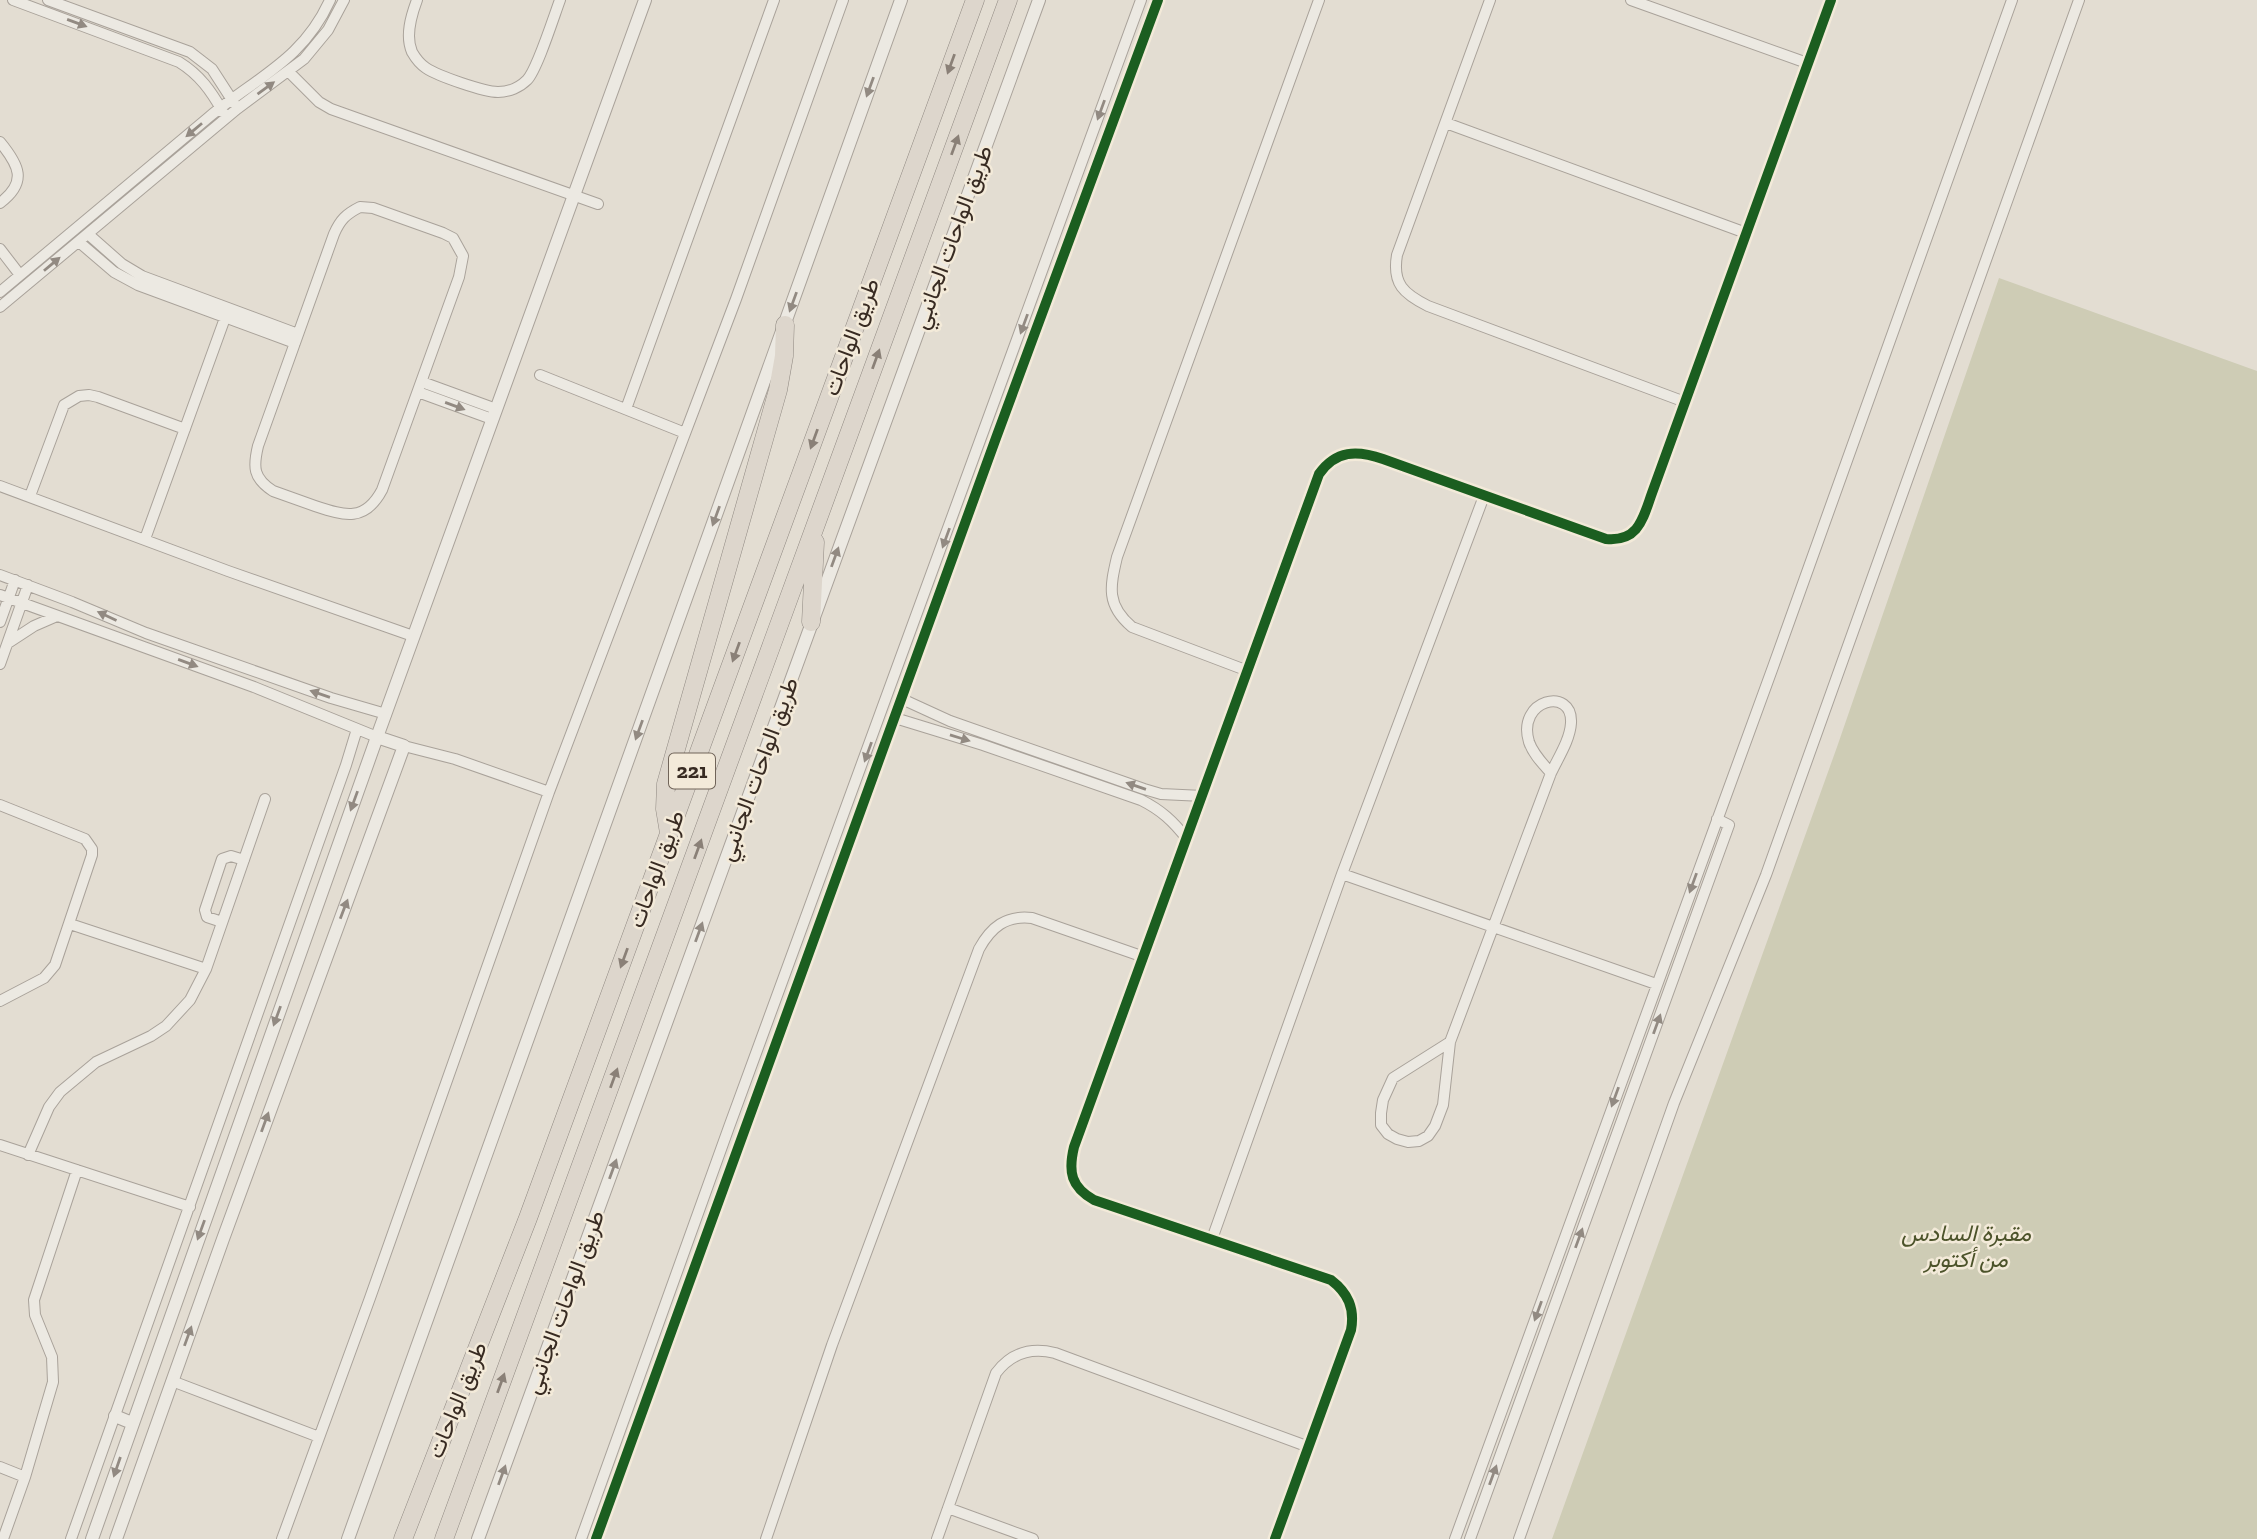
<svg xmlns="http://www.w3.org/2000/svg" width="2257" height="1539" font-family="'Zilla Slab',Vazirmatn,serif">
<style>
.cemetery{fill:#ceccb5}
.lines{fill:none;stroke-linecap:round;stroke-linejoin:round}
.minor-casing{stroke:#a9a29a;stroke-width:12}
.tertiary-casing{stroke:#a9a29a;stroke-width:14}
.trunk-casing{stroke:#8f8881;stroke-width:19}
.minor{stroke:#ece9e2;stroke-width:10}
.tertiary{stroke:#ece9e2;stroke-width:12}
.trunk{stroke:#ddd6cc;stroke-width:18}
.cycleway-casing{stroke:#f3ead9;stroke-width:15}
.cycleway{stroke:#1b5e20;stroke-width:10}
.oneway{fill:#928a82}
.oneway2{fill:#8a8077}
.labels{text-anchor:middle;stroke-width:5;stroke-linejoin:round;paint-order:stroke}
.shield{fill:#f3ead9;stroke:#706459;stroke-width:2}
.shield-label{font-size:21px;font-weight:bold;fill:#382b22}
.street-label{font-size:23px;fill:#382b22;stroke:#f3ead9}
.park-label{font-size:23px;font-style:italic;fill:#4c532a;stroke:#f3ead9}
</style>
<rect width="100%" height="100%" fill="#e3ddd2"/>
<path class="cemetery" d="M1999 278 2257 371V1539H1552L1837 747Z"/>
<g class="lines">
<g class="minor-casing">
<path id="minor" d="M13 0 179 62C200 75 211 91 223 112
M48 0 190 52 212 69 234 103
M417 0C411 16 405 36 412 52 416 59 420 64 426 68 438 76 484 92 498 92 509 92 520 87 527 80 537 70 554 16 560 0
M1490 0 1397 255C1392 284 1404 294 1428 306L1685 402
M1631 0 1807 63
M289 72 319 102 331 109 598 204
M1446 123 1746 233
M0 142C19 165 28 182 0 203
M360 207 373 208 443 233 453 238 463 256 459 277 382 490C365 522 345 516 315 506 301 501 287 496 273 491 253 478 253 467 258 446L334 234C340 220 346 214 360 207Z
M88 234 122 264 142 276 298 334
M79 242 114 272 138 285 295 343
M0 249 20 275
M0 292C70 234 139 175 209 117 257 77 303 60 330 0
M0 307 237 109 304 59 328 30 344 0
M540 375 685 433
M422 382 496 409
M418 392 492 419
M626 409 774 0
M0 486 228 571 413 636
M30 496 64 405 79 396 89 395 98 397 185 429
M145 539 225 318
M0 575 72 602 146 633 331 698 386 714
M0 595 254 687 377 737
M0 622 15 580
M8 643 34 626 57 616
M0 664 28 585
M1248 671 1132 627C1106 605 1110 587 1117 557L1319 0
M902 699 950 721 1144 789 1161 794 1203 796
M895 718 983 745 1141 800C1161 810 1173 821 1187 839
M404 746 455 759 549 792
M0 805 85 839 92 849V855L55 965 44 978 0 1001
M1342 874 1656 984
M222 922 207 917 205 910 222 859 231 856 244 860
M70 924 206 969
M1450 1042 1443 1105 1435 1126 1428 1136 1419 1141 1408 1142 1397 1139 1388 1134 1381 1125V1113L1383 1100 1393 1078 1450 1042 1551 773C1558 758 1570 740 1571 723 1573 686 1516 699 1529 742 1533 754 1543 764 1551 773
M0 1145 190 1207
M28 1155 49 1107 60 1092 96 1062 151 1036 166 1026 190 1000 206 969 265 799
M1212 1239 1342 874 1484 496
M172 1381 319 1437
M0 1467 25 1477
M948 1508 1033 1539
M3 1539 25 1477 53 1382 52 1357 35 1315 34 1300 77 1170
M71 1539 346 765 357 729
M282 1539 370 1298 549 792 736 299 843 0
M581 1539 729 1127 1141 0
M596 1539 996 438 1158 0
M766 1539 832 1345 979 949C991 927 1006 915 1032 918L1144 957
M937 1539 996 1373C1011 1353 1031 1347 1055 1353L1309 1447
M1275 1539 1351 1330C1355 1308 1348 1293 1331 1280L1094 1200C1071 1187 1068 1172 1074 1147L1319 474C1336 450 1357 450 1383 459L1606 539C1639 542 1643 518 1652 493L1831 0
M1455 1539 1773 667 2012 0
M1470 1539 1729 825 1717 819
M1519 1539 1674 1103 1766 875 2079 0"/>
</g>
<g class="tertiary-casing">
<path id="tertiary" d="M115 1416 132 1423
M92 1539 377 737 645 0
M116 1539 223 1239 404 746 377 737
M348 1539 901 0
M478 1539 1039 0"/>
</g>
<g class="trunk-casing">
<path id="trunk" d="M811 622 815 542
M669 833 665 809 666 784 778 390 784 356 785 325
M403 1539 528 1218 975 0
M444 1539 1008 0"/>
</g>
<use href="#minor" class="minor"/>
<use href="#tertiary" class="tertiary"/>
<use href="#trunk" class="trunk"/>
<g class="cycleway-casing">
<path id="cycleway" d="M596 1539 996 438 1158 0
M1275 1539 1351 1330C1355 1308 1348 1293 1331 1280L1094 1200C1071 1187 1068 1172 1074 1147L1319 474C1336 450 1357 450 1383 459L1606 539C1639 542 1643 518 1652 493L1831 0"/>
</g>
<use href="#cycleway" class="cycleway"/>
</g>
<defs><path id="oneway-solid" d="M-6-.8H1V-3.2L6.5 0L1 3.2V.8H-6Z" transform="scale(1.75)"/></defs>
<g class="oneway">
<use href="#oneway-solid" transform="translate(77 23) rotate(20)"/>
<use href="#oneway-solid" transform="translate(870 87) rotate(110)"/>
<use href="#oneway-solid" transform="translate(266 88) rotate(-36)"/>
<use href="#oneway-solid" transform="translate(1101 110) rotate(110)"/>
<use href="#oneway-solid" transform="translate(194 130) rotate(140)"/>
<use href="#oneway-solid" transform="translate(52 264) rotate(-40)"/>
<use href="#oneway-solid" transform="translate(793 302) rotate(110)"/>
<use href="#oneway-solid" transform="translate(1024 324) rotate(110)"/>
<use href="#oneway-solid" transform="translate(455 406) rotate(20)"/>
<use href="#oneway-solid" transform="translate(716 516) rotate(110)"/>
<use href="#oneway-solid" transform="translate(946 538) rotate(110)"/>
<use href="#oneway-solid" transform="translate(835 557) rotate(-70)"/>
<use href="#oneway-solid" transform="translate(107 616) rotate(-155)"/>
<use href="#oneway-solid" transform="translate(188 663) rotate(20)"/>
<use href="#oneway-solid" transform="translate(320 694) rotate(-161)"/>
<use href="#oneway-solid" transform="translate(639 730) rotate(110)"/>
<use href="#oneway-solid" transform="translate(960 738) rotate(17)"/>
<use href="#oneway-solid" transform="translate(868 752) rotate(110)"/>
<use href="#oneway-solid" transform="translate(1136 786) rotate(-161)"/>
<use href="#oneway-solid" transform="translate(354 801) rotate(110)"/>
<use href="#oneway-solid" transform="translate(1693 883) rotate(110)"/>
<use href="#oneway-solid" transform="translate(344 909) rotate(-69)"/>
<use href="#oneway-solid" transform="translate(699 932) rotate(-70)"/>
<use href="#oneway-solid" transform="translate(277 1016) rotate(110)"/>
<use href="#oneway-solid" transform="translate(1657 1024) rotate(-70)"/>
<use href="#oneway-solid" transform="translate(1615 1097) rotate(110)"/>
<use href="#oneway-solid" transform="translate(265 1122) rotate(-70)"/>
<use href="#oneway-solid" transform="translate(613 1169) rotate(-70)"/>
<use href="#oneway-solid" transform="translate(201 1230) rotate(110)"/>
<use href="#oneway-solid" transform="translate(1579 1238) rotate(-70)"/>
<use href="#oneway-solid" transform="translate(1538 1311) rotate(110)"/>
<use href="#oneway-solid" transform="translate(188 1336) rotate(-70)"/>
<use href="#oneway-solid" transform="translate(117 1467) rotate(109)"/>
<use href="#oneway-solid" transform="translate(502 1475) rotate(-70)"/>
<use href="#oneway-solid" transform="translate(1493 1475) rotate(-70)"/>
</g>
<g class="oneway2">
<use href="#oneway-solid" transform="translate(951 64) rotate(110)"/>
<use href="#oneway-solid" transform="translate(955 145) rotate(-70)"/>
<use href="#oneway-solid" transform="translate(876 359) rotate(-70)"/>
<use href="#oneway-solid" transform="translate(814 439) rotate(110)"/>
<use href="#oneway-solid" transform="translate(736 652) rotate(110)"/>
<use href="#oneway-solid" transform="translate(698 849) rotate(-70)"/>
<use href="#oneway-solid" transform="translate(624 958) rotate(110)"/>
<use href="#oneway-solid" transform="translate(614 1078) rotate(-70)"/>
<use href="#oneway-solid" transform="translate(501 1383) rotate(-70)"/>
</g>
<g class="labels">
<rect class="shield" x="669" y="753.5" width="46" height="35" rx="5"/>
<g class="shield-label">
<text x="692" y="778">221</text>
</g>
<g class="street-label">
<text transform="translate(952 237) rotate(-70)" y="8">طريق الواحات الجانبي</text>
<text transform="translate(851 337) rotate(-70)" y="8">طريق الواحات</text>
<text transform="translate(758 769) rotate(-70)" y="8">طريق الواحات الجانبي</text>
<text transform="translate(656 869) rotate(-70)" y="8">طريق الواحات</text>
<text transform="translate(564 1302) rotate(-70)" y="8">طريق الواحات الجانبي</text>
<text transform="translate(457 1400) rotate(-68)" y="8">طريق الواحات</text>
</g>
<g class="park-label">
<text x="1966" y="1241">مقبرة السادس<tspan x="1966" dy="26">من أكتوبر</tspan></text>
</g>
</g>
</svg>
